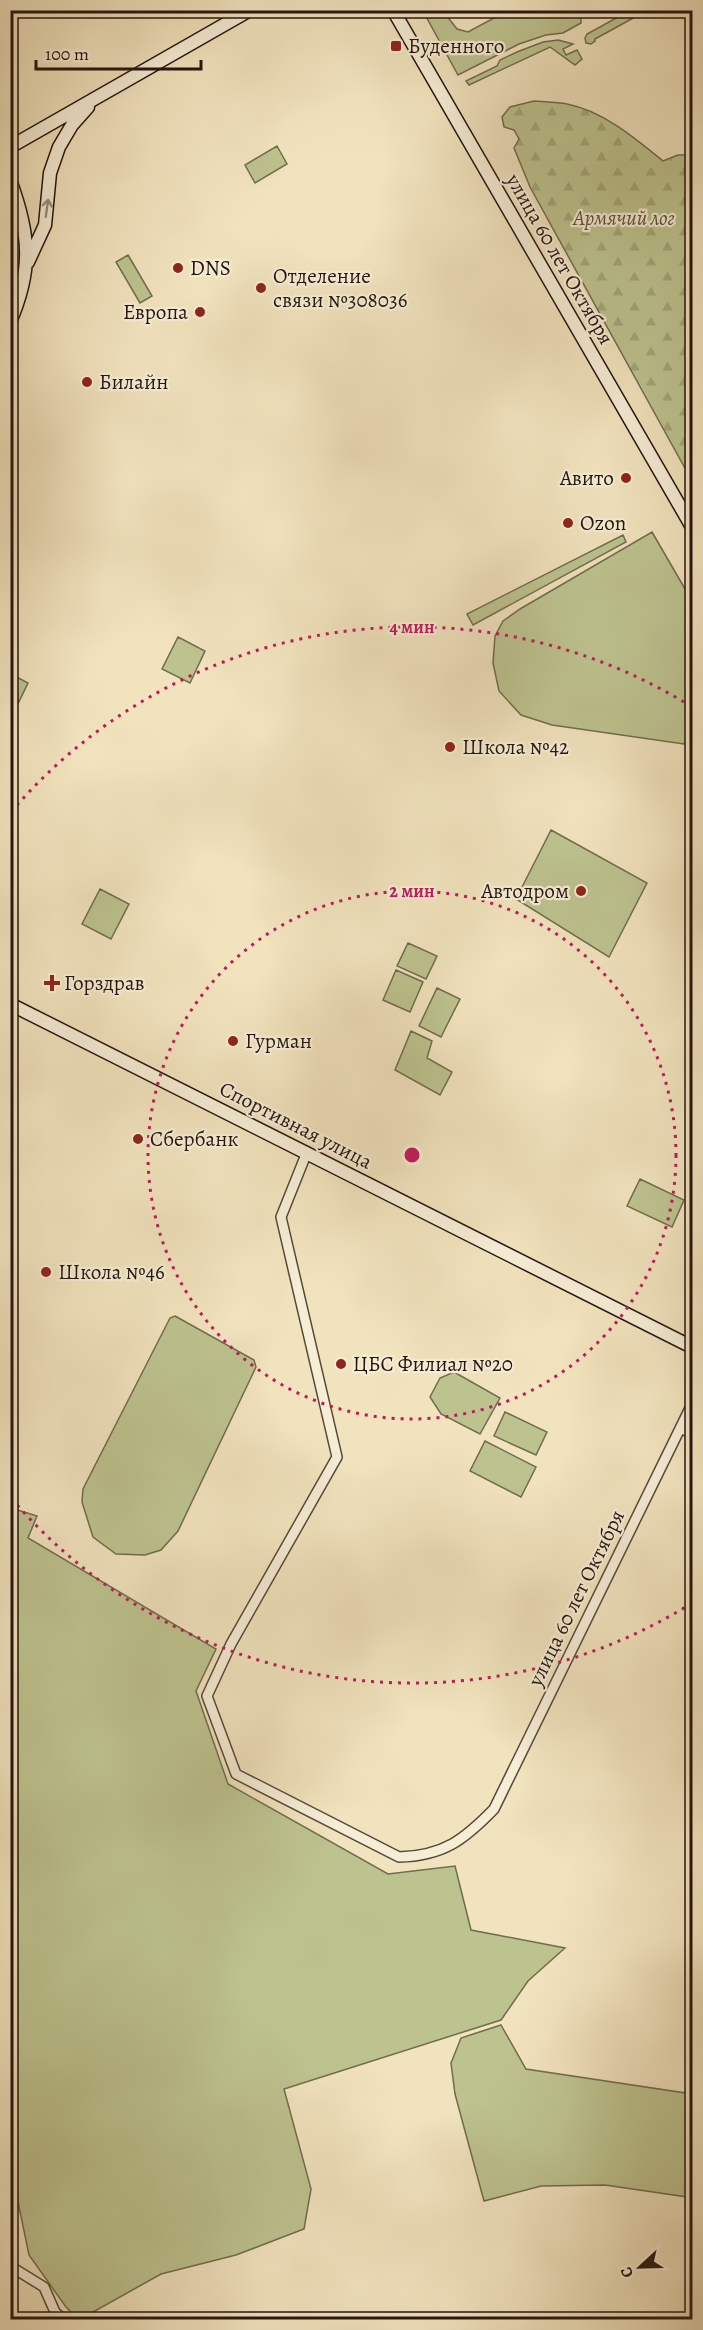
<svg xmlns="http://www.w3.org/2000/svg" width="703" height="2330" font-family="Alegreya,serif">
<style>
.green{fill:#bdc38f;stroke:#706c4e;stroke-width:1.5}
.forest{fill:url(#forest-firs);stroke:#706c4e;stroke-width:1.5}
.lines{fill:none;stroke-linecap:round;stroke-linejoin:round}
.street-casing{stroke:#57483a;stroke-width:12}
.secondary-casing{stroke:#24150e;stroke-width:15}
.street{stroke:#f6edd5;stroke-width:9}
.secondary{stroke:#f6edd5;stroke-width:12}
.oneway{stroke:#988c7b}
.ring{fill:none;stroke:#c2185b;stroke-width:3;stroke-dasharray:3 6}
.poi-dot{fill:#8f2418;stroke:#f6edd5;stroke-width:2}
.labels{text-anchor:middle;stroke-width:4.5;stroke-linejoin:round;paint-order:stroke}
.poi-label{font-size:21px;fill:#24150e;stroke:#f6edd5;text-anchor:start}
.park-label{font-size:21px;font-style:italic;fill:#5a523b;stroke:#f6edd5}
.street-label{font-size:21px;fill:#24150e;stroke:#f6edd5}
.centre{fill:#c2185b;stroke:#f6edd5;stroke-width:3}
.ring-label{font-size:18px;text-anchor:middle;font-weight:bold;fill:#c2185b;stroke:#f6edd5;stroke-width:4.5;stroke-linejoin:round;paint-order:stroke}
</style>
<defs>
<pattern id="forest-firs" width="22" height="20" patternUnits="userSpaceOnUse" patternTransform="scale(1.5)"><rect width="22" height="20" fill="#bdc38f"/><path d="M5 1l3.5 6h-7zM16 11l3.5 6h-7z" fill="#a2a77a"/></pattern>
</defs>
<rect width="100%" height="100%" fill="#f1e3be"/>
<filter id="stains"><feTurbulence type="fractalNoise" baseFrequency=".00333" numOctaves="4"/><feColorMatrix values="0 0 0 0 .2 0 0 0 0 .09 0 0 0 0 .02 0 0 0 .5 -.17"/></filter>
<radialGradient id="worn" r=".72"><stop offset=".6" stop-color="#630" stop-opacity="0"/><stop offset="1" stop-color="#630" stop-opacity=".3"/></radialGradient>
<path class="green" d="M423 11H443L457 29 468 32 507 11H593L581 17V23L563 33 546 35 519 44 458 75Z
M629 11H646L595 39V41L591 44 586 43 585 38 587 34Z
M558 40 573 44 563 49 566 55 577 50 582 59 575 65 550 47 469 85 466 81 497 66 500 60 517 52 543 42Z
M277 146 287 164 255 183 245 165Z
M128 255 152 296 140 303 116 262Z
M652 532 692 601V739L684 744 552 725 521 715 499 691 493 663 495 636 503 621 520 609Z
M623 535 626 542 473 625 467 614Z
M178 637 205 651 190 683 162 669Z
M11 674 28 683 11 718H10Z
M551 830 647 883 609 957 516 899Z
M100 889 129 904 111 939 82 924Z
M408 943 437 956 426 979 397 966Z
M396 970 423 982 410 1012 383 1000Z
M437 988 460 999 441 1037 419 1026Z
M411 1031 432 1041 427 1058 452 1072 440 1095 395 1070Z
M640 1179 684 1200 672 1227 627 1206Z
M175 1316 254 1360 256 1367 178 1531 161 1550 145 1555 116 1554 93 1537 82 1502 83 1489 170 1318Z
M454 1372 500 1398 480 1434 441 1414 430 1397 440 1378Z
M505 1412 547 1432 536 1455 494 1436Z
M485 1441 536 1467 521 1497 470 1471Z
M11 1508 37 1516 28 1538 216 1649 196 1691 228 1784 388 1874 455 1866 471 1930 565 1948 528 1981 501 2020 284 2089 311 2189 304 2229 236 2255 161 2274 86 2316 76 2317 66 2307 29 2255 11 2168Z
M501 2025 526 2069 692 2094V2243L687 2197 605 2185 541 2186 484 2201 455 2094 451 2063 461 2038Z"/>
<path class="forest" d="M534 101C545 102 556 102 567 104 603 111 635 138 663 161L678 155H692V481L530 187 514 148 519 139 514 130 504 127 502 117 510 107Z"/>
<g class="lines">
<g class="street-casing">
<path id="street" d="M307 1152 281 1217 337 1457 231 1644 207 1696 236 1774 399 1857C443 1856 464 1840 494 1809L692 1404
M681 1428 692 1434
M10 2266 44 2287 55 2312 64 2320"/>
</g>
<g class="secondary-casing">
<path id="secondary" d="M393 10 692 527
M10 147 250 10
M10 180C30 234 33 269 10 322
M28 262 45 225 50 173 59 147 72 125 88 107
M10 1004 692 1347"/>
</g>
<use href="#street" class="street"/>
<use href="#secondary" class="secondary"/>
</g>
<defs><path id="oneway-shaft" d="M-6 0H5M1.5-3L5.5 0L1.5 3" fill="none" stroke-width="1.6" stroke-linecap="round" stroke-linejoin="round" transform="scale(1.5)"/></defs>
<use class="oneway" href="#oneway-shaft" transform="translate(47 208) rotate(-82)"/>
<g class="ring">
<circle cx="412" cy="1155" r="264"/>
<path d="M692 1603A528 528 0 0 1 11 1498M11 812A528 528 0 0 1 692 707"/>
</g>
<g class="poi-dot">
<rect x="390" y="40" width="12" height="12" rx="3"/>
<circle cx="178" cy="268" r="6"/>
<circle cx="261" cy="288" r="6"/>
<circle cx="200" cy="312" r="6"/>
<circle cx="87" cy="382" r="6"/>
<circle cx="626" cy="478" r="6"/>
<circle cx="568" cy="523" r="6"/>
<circle cx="450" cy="747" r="6"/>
<circle cx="581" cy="891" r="6"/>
<path d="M49 974h6v6h6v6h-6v6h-6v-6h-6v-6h6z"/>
<circle cx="233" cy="1041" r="6"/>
<circle cx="138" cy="1139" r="6"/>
<circle cx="46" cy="1272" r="6"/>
<circle cx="341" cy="1364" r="6"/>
</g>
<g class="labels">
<g class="poi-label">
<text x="408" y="53">Буденного</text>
<text x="190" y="275">DNS</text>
<text x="273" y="283">Отделение<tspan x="273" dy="24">связи №308036</tspan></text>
<text x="188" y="319" text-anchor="end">Европа</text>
<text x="99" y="389">Билайн</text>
<text x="614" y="485" text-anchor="end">Авито</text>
<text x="580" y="530">Ozon</text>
<text x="462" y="754">Школа №42</text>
<text x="569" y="898" text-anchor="end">Автодром</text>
<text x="64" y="990">Горздрав</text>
<text x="245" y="1048">Гурман</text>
<text x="150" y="1146">Сбербанк</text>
<text x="58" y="1279">Школа №46</text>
<text x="353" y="1371">ЦБС Филиал №20</text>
</g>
<g class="park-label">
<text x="624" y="225">Армячий лог</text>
</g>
<g class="street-label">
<text transform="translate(560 259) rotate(60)" y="7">улица 60 лет Октября</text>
<text transform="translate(296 1125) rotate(27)" y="7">Спортивная улица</text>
<text transform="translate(576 1598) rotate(-64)" y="7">улица 60 лет Октября</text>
</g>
</g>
<circle cx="412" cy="1155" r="9" class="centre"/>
<g class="ring-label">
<text x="412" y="633">4 мин</text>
<text x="412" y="897">2 мин</text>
</g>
<rect width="703" height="2330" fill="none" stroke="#f1e3be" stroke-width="36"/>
<rect x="12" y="12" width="679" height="2306" fill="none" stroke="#24150e" stroke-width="3"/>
<rect x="18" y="18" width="667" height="2294" fill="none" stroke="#24150e" stroke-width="1.5"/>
<g transform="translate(640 2267) rotate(248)" stroke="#f6edd5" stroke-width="4.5" paint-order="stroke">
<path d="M0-4.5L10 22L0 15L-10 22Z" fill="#24150e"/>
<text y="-9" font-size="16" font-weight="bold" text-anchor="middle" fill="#24150e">С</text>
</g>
<path d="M36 60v9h165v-9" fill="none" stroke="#24150e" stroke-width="3"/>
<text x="45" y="60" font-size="18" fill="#24150e" stroke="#f6edd5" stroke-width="4.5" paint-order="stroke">100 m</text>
<rect width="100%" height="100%" filter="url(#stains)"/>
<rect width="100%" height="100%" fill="url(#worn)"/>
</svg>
